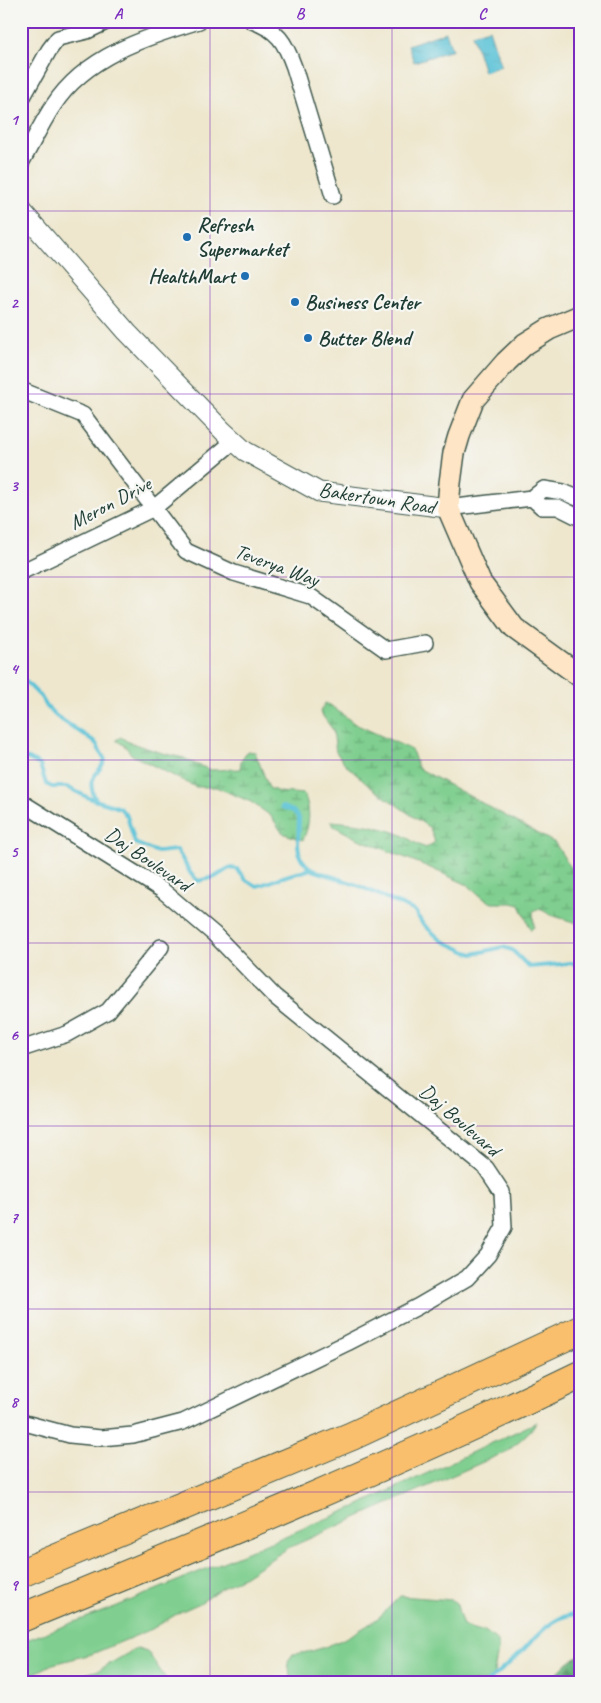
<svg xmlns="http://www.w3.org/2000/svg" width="601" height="1703" font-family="Caveat,sans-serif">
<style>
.grass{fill:#80cf90;stroke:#508662}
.forest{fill:url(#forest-firs);stroke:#447857}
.wetland{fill:url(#wetland-marsh);stroke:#508662}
.water{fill:url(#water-ripples);stroke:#3c8086}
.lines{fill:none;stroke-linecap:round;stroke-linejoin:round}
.stream{stroke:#5ac2d7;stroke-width:4}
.minor-casing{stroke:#3e564b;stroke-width:18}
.tertiary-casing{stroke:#3e564b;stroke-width:21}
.secondary-casing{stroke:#3e564b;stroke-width:24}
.motorway-casing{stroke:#3e564b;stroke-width:30}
.minor{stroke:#fff;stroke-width:15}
.tertiary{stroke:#fff;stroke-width:19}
.secondary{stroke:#fde5c5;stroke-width:21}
.motorway{stroke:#f9bf6d;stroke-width:28}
.grid{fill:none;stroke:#7b2cbf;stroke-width:1;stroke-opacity:0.55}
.poi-dot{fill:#1f6fb2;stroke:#f6f6f2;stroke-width:2}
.labels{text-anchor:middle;stroke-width:4.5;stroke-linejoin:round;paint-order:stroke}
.poi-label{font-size:21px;font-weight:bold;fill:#1f3d34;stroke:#f6f6f2;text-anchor:start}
.street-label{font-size:21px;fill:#1f3d34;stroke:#f6f6f2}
.neatline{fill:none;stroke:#7b2cbf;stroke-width:2}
.grid-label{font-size:16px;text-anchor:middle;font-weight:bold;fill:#7b2cbf}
</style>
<defs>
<pattern id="forest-firs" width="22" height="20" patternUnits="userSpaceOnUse" patternTransform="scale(1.25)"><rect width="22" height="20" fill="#68b27a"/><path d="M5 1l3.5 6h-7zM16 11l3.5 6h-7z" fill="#559265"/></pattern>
<pattern id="wetland-marsh" width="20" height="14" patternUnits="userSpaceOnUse" patternTransform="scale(1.25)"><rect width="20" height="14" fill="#80cf90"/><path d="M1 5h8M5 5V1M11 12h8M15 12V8" fill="none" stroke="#68a976"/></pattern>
<pattern id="water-ripples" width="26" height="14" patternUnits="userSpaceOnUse" patternTransform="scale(1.25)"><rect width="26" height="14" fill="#5ac2d7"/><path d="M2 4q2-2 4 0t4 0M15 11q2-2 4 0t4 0" fill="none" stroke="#4a9faf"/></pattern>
</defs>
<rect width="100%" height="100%" fill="#f6f6f2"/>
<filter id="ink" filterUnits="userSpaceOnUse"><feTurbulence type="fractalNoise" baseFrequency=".02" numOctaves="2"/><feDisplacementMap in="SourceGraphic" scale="10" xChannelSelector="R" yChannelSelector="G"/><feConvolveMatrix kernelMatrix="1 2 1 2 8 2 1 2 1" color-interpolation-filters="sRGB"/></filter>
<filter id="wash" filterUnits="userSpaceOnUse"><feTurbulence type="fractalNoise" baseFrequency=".0096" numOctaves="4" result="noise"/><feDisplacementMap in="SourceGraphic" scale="20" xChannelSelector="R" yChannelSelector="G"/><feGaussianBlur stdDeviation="1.12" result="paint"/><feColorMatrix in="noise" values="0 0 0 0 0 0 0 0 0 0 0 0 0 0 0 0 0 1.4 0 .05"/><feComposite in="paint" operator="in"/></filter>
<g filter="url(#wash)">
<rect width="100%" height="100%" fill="#eee7ce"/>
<path class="grass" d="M537 1422 529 1432 508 1451 288 1548 245 1576 218 1590 200 1603 180 1612 152 1629 92 1654 53 1664 21 1680V1642L115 1607 357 1506Z
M400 1596 452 1600 457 1604 459 1614 463 1625 476 1631H485L498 1641V1651L492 1682H291L288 1661 293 1654C321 1652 348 1638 371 1623 382 1616 391 1605 400 1596Z
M137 1648 147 1651 168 1682H59L99 1670Z"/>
<path class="forest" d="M580 1655V1682H548L568 1662Z"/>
<path class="wetland" d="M325 703 330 705 355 724 410 749 413 753 418 768 555 843 580 883 579 902H580V924L551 915 542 910 536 909 533 912 534 927 531 930 520 905 512 903H492L483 898 468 885 426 866 356 838 334 826 330 821C355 823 378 825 402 835 410 839 417 845 426 848L435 842 430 828 369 786 346 765 336 752 333 730 320 712Z
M121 737 128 742 162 753 184 758 195 764 211 770 240 769 241 761 247 751 255 752 269 788 279 792 304 794C311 810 310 824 303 840L285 834 281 831 271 816 251 802 216 787H196L132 755 125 746 116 740Z"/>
<path class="water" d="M489 29 501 66 484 72 472 34Z
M446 32 452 50 414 62 408 45Z"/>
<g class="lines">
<path class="stream" d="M21 619 26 622 21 650
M21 677 41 697 47 707 56 716 95 742 105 760C96 780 85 775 96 801
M21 758 29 759 40 765 46 784 52 787H67L89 798 120 808 127 816 135 843 157 852 177 850 191 874 198 881 215 877 229 868 237 869 246 880 256 886C267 884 276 879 286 876 294 873 302 873 310 869L357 885 415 911 422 923 441 940 467 952 473 954 503 947 512 950 529 967 572 963 580 967
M282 807 293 811 299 818 298 845 300 857 310 869
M488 1682C499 1672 510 1663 520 1653 538 1636 552 1614 580 1614"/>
</g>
</g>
<g filter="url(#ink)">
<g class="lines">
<g class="minor-casing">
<path id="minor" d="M252 21C278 30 285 42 294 67L333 196
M21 100 49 50 58 38 87 31 108 21
M21 163C32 144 41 124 53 106 85 56 146 37 199 21
M21 390 83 415 186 551 234 573 310 596 386 650 425 643
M532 498 542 507H558L580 518
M448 508 532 498 544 489 563 492 580 499
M21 572 154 508 234 441
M21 802 162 890 214 934 274 996 486 1168 502 1192 504 1227 488 1255 467 1278 417 1307 347 1343 183 1422 133 1435 101 1438 70 1435 21 1422
M21 1049 67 1034 108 1011 161 947"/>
</g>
<g class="tertiary-casing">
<path id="tertiary" d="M21 210 127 332 223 431 245 451 319 492 448 508"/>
</g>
<g class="secondary-casing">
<path id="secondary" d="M580 316 549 329 525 344 506 362 473 400 459 436 454 453 450 483 448 508 480 582 514 628 580 676"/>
</g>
<g class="motorway-casing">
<path id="motorway" d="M21 1573 352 1436 580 1330
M21 1618C209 1541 397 1464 580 1375"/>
</g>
<use href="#minor" class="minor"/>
<use href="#tertiary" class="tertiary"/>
<use href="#secondary" class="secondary"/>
<use href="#motorway" class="motorway"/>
</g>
</g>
<path class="grid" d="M210 21V1682M392 21V1682M21 211H580M21 394H580M21 577H580M21 760H580M21 943H580M21 1126H580M21 1309H580M21 1492H580"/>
<g class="poi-dot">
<circle cx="187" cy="237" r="5"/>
<circle cx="245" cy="276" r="5"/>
<circle cx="295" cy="302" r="5"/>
<circle cx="308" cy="338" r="5"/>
</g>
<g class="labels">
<g class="poi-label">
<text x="197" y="232">Refresh<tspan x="197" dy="24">Supermarket</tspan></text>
<text x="235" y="283" text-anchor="end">HealthMart</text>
<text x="305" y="309">Business Center</text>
<text x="318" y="345">Butter Blend</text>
</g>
<g class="street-label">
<text transform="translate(377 498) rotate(9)" y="7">Bakertown Road</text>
<text transform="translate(110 503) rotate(-28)" y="7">Meron Drive</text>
<text transform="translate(277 565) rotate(20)" y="7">Teverya Way</text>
<text transform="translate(148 859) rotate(34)" y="7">Daj Boulevard</text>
<text transform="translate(460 1120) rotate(41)" y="7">Daj Boulevard</text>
</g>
</g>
<rect width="601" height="1703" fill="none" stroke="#f6f6f2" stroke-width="55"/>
<rect x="28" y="28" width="546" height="1648" class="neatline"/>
<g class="grid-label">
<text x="118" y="19">A</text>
<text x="300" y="19">B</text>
<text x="482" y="19">C</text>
<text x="14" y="125">1</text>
<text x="14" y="308">2</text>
<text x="14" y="491">3</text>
<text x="14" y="674">4</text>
<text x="14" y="857">5</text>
<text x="14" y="1040">6</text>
<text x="14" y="1223">7</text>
<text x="14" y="1407">8</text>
<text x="14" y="1590">9</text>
</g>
</svg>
